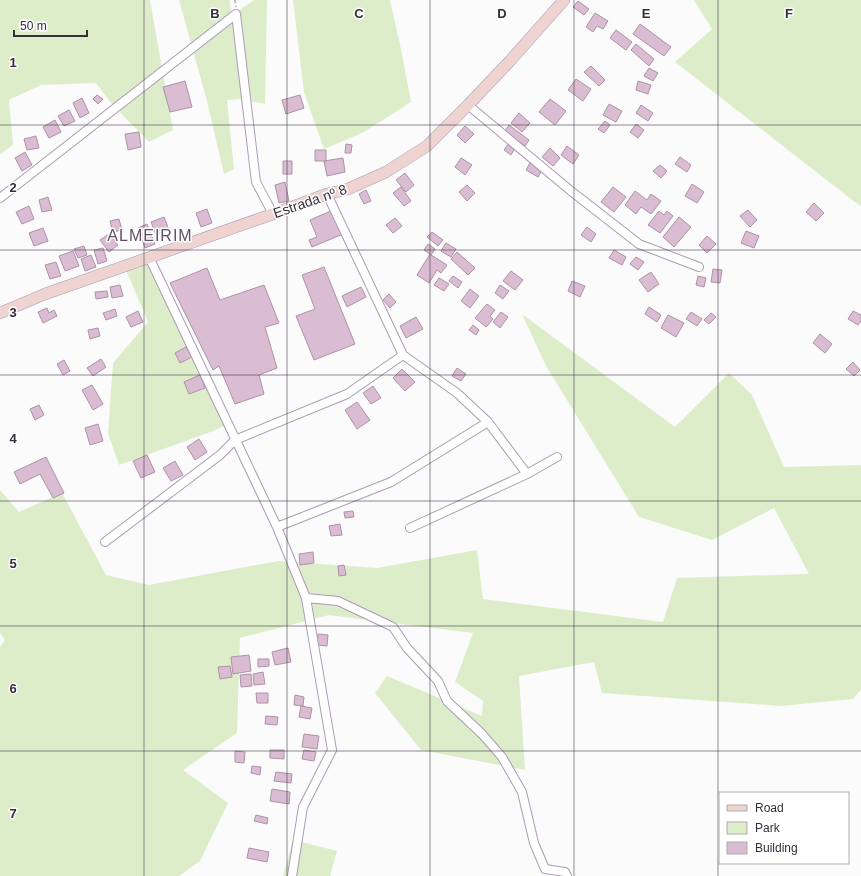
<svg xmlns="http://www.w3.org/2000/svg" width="861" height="876" font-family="Arial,sans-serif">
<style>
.green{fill:#deedc9}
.building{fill:#dabdd2;stroke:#ae92a7}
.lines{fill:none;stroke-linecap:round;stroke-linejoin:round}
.minor-casing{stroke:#aa9bb7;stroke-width:10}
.secondary-casing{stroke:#aa9bb7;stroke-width:12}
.path{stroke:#b9b6ba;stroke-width:2;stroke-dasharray:3 3;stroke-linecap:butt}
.minor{stroke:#fff;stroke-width:8}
.secondary{stroke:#eed3d0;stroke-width:11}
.grid{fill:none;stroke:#352e3a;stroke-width:1;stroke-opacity:0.55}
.labels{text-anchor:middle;stroke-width:3;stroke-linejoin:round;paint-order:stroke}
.street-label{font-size:14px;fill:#352e3a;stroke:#fff}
.quarter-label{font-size:16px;letter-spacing:1px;fill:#5d4f68;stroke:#fff}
.grid-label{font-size:13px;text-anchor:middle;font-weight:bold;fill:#352e3a;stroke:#fff;stroke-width:3;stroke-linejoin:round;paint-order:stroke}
</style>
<rect width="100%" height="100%" fill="#fbfbfb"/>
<path class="green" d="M0 0H150L173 130 149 142 110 102 96 83 41 85 9 100 13 145 0 154Z
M179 0H230L231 16 254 0H267L265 104 241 99 227 100 234 169 224 174 207 101Z
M293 0H390L401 49 411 102 364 132 324 149 304 92Z
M694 0H861V206L856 203 675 62 712 29Z
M153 263 232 422 213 431 119 465 108 433 113 363 148 322 126 270Z
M522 314 675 427 729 373 752 395 784 467 861 465V689L853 699 781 706 602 693 594 662 519 676 525 770 421 750 375 693 387 676 482 716 483 701 455 682 473 633 329 615 240 638 237 733 183 770 228 803 200 861 179 876H0V647L5 640 0 633V490L19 512 62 493 106 575 149 585 278 561 377 568 477 550 483 599 663 622 677 578 809 574 774 508 712 540 639 517 546 366Z
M293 840 337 851 330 876H283Z"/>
<path class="building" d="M578 1 589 9 584 15 573 7Z
M595 13 608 21 603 29 597 26 593 32 586 27Z
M640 24 671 47 664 56 633 34Z
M616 30 632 42 626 50 610 38Z
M636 44 654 59 649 66 631 50Z
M591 66 605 80 599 86 584 72Z
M649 68 658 73 653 81 644 76Z
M576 79 591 89 583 101 568 90Z
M185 81 192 107 170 112 163 87Z
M638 81 651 85 648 94 636 90Z
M97 95 103 99 98 104 93 99Z
M300 95 304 108 286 114 282 100Z
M82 98 89 113 80 118 73 103Z
M550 99 566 111 555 125 539 112Z
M609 104 622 111 616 122 603 115Z
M641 105 653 113 648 121 636 113Z
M69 110 75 121 64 126 58 116Z
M519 113 530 123 522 132 511 123Z
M55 120 61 132 49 138 43 127Z
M605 121 610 125 604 133 598 129Z
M636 124 644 130 638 138 630 132Z
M509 125 529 140 525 146 505 131Z
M465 126 474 134 465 143 457 135Z
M139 132 141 147 128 150 125 134Z
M36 136 39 148 27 150 24 139Z
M346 144 352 145 351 153H345Z
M508 144 515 148 511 155 504 150Z
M567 146 579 155 573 164 561 155Z
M550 148 560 158 553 166 542 157Z
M315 150H326V161H315Z
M25 152 32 165 22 171 15 158Z
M680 157 691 165 687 172 675 164Z
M343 158 345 172 327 176 324 161Z
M461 158 472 165 465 175 455 167Z
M283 161H292V174H283Z
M530 163 542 170 538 177 526 170Z
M660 165 667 171 661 178 653 171Z
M405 173 414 185 406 192 396 180Z
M285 182 289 201 279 203 275 185Z
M692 184 704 192 697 203 685 196Z
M467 185 475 193 467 201 459 192Z
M401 187 411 201 404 206 393 193Z
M613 187 626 197 614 212 601 202Z
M366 190 371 201 364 204 359 194Z
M635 191 647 200 651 194 661 201 651 214 641 207 636 214 625 205Z
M48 197 52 210 42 212 39 200Z
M814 203 824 213 816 221 806 212Z
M29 206 34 219 22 224 16 212Z
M207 209 212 223 201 227 196 213Z
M333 210 343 234 312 247 309 240 317 237 310 220Z
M748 210 757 220 750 227 740 216Z
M659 211 664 215 667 211 673 216 660 233 648 225Z
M164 217 169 230 156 235 151 222Z
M679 217 691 227 674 247 663 237Z
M395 218 402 226 393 233 386 225Z
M119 219 122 230 113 232 110 221Z
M147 224 155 244 145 248 138 228Z
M587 227 596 234 591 242 581 235Z
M43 228 48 241 34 246 29 233Z
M746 231 759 236 754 248 741 243Z
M432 232 443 240 438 246 427 237Z
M109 234 118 245 109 252 100 240Z
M707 236 716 244 707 253 699 245Z
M446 243 456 249 451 257 441 251Z
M428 244 435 249 431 255 447 265 441 273 437 270 429 283 417 275 430 254 424 250Z
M84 246 87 255 78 258 74 249Z
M103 248 107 261 98 264 94 250Z
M614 250 626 257 622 265 609 258Z
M73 251 79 266 65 271 59 256Z
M457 252 475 268 468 275 451 259Z
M91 255 96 267 85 271 81 259Z
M636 257 644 262 638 270 630 264Z
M56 262 61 276 50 279 45 265Z
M324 267 355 344 314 360 296 316 315 309 302 275Z
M207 268 220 300 264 285 279 323 265 327 277 368 259 375 264 394 235 404 219 366 213 370 170 283Z
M713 269 722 270 720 283 711 282Z
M511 271 523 280 515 290 503 281Z
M651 272 659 284 648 292 639 280Z
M453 276 462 282 458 288 449 281Z
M698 276 706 278 704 287 696 285Z
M439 278 449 284 444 291 434 285Z
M572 281 585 286 580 297 568 291Z
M120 285 123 296 112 298 110 287Z
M500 285 509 291 503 299 495 293Z
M361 287 366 297 347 307 342 296Z
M470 289 479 296 470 308 461 301Z
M107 291 108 297 96 299 95 292Z
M389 294 396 302 390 308 383 300Z
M487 304 495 310 490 316 493 319 486 327 475 318Z
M649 307 661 315 657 322 645 314Z
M47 308 49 313 54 310 57 316 43 323 38 312Z
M115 309 117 316 106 320 103 313Z
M138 311 143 322 131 327 126 317Z
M853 311 861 315V321L858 325 848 319Z
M501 312 508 317 500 328 493 322Z
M691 312 702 319 697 326 686 319Z
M711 313 716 317 709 324 704 320Z
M668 315 684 323 676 337 661 328Z
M416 317 423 329 406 338 400 326Z
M473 325 479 330 476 335 469 330Z
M98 328 100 336 90 339 88 330Z
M820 334 832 344 825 353 813 343Z
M186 347 192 357 180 363 175 353Z
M101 359 106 367 93 376 87 368Z
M64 360 70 371 63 375 57 364Z
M853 362 860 370 854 376 846 369Z
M457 368 466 374 461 381 452 376Z
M402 369 415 382 405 391 393 378Z
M200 375 205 388 189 394 184 382Z
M92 385 103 404 93 410 82 390Z
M373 386 381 398 371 404 363 393Z
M357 402 370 420 357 429 345 410Z
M39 405 44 415 35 420 30 409Z
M98 424 103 441 90 445 85 428Z
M199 439 207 452 195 460 187 447Z
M147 455 155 472 141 478 133 461Z
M46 457 64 493 53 498 40 474 20 484 14 472Z
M175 461 183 475 171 481 163 468Z
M353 511 354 517 345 518 344 512Z
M340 524 342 535 331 536 329 526Z
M313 552 314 563 300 565 299 554Z
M344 565 346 575 339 576 338 566Z
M318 634 328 635 327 646 317 645Z
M288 648 291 662 275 665 272 652Z
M249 655 251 671 233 674 231 657Z
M258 659H269V666L258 667Z
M230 666 232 677 220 679 218 667Z
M263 672 265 684 254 685 253 674Z
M251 674 252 686 241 687 240 675Z
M256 693H268V703H257Z
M295 695 304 697 303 706 294 705Z
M301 706 312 708 310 719 299 717Z
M266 716 278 717 277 725 265 724Z
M304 734 319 736 317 749 302 747Z
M270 750H284V759L270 758Z
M304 750 316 752 314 761 302 759Z
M235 751 245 752 244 763 235 762Z
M252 766 261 767 260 775 251 773Z
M276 772 292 774 291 783 274 781Z
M272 789 290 792 289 804 270 801Z
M256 815 268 818 267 824 254 821Z
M249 848 269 852 267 862 247 858Z"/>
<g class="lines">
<g class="minor-casing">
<path id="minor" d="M468 105 571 191 639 244 699 267
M327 194 403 355 457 393 488 422 527 474
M0 198 236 14 256 182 273 214
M149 257 277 527 306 598 332 750 303 807 292 876
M277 527 391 482 488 422
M410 528 527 474 557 457
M105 542 220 455 235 440 347 394 403 355
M306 598 338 601 393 627 407 648 438 681 447 701 482 734 502 757 522 792 534 843 545 869 565 872 567 876"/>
</g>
<g class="secondary-casing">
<path id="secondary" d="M0 313 45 294 273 214 327 194 348 189 386 172 427 146 468 105 509 62 564 0"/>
</g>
<path class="path" d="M235 0 236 7"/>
<use href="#minor" class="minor"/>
<use href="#secondary" class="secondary"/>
</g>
<path class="grid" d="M144 0V876M287 0V876M430 0V876M574 0V876M718 0V876M0 125H861M0 250H861M0 375H861M0 501H861M0 626H861M0 751H861"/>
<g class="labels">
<g class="street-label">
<text transform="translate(310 201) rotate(-19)" y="5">Estrada nº 8</text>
</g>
<g class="quarter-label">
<text x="150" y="241">ALMEIRIM</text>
</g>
</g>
<g class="grid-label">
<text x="215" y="18">B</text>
<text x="359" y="18">C</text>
<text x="502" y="18">D</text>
<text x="646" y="18">E</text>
<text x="789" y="18">F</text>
<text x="13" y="67">1</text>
<text x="13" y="192">2</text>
<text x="13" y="317">3</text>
<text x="13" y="443">4</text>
<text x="13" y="568">5</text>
<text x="13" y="693">6</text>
<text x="13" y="818">7</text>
</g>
<rect x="719" y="792" width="130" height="72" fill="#ffffff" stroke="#aeabb0"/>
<rect x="727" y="805" width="20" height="6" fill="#eed3d0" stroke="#aeabb0"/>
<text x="755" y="812" font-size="12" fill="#352e3a">Road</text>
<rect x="727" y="822" width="20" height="12" fill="#deedc9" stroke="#aeabb0"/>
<text x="755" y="832" font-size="12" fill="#352e3a">Park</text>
<rect x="727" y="842" width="20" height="12" fill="#dabdd2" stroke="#aeabb0"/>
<text x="755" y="852" font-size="12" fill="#352e3a">Building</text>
<path d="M14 30v6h73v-6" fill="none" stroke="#352e3a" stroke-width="2"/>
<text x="20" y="30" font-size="12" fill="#352e3a" stroke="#ffffff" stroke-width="3" paint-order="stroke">50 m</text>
</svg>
